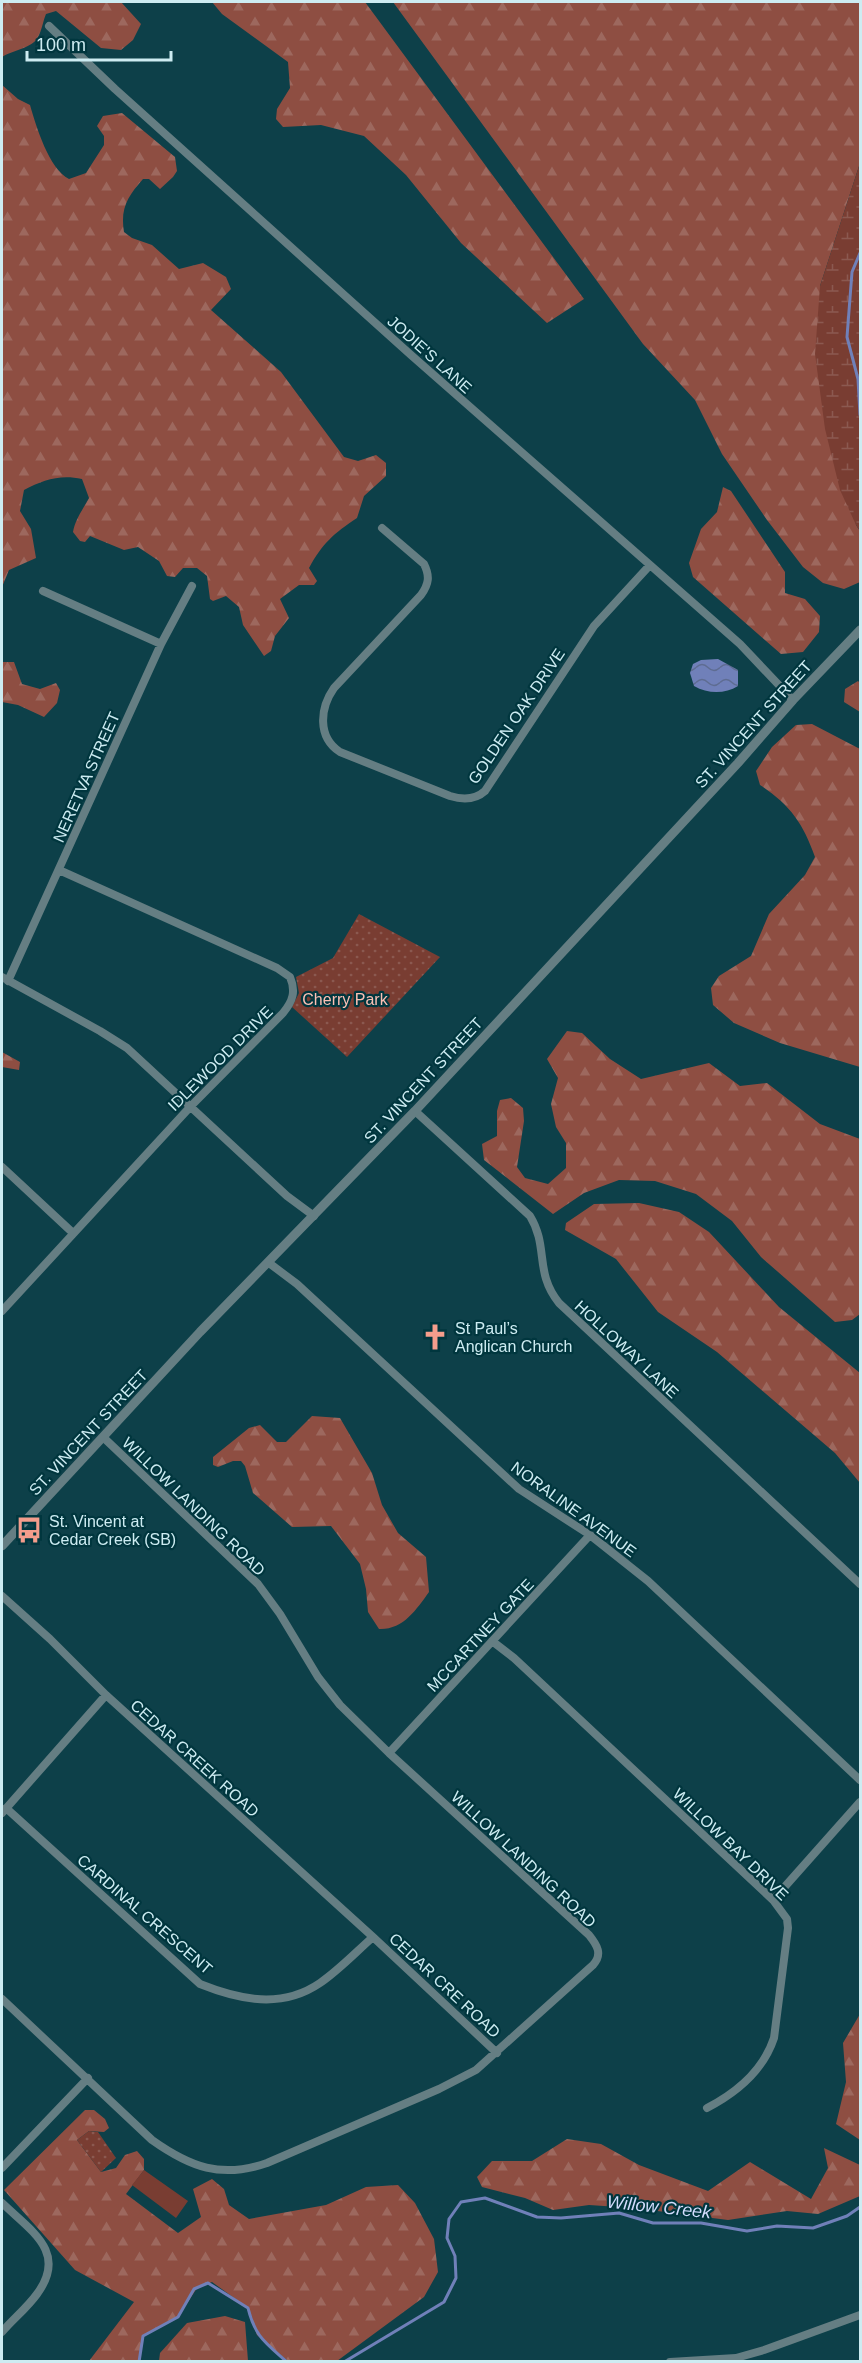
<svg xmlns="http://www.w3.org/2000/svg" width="862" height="2363" font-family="Helvetica,sans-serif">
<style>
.forest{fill:url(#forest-firs)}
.wetland{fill:url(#wetland-marsh)}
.park{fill:url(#park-dots)}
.garden{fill:#793d32}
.water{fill:url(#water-waves)}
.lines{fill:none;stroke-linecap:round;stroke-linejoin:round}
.stream{stroke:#7080b9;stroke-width:3}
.minor{stroke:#657e83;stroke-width:8}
.tertiary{stroke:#657e83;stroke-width:9}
.labels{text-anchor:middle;stroke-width:4.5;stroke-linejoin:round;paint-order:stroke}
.street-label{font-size:16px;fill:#cdecf2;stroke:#00363e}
.park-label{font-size:16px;fill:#fcc0b4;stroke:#00363e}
.poi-label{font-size:16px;fill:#cdecf2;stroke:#00363e;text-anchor:start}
.water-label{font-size:18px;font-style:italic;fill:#d1dcfd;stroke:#00363e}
</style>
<defs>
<pattern id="forest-firs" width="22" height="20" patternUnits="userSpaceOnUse" patternTransform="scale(1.5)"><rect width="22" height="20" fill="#8e4e42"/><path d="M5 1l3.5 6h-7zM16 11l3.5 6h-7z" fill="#9d685e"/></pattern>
<pattern id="wetland-marsh" width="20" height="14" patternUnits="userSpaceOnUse" patternTransform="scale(1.5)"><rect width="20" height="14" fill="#793d32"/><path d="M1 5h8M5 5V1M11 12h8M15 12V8" fill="none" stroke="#8b5950"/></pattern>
<pattern id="park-dots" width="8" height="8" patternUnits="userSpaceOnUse" patternTransform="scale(1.5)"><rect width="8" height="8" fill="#793d32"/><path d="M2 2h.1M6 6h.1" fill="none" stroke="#8b5950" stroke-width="1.8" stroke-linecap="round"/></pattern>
<pattern id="water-waves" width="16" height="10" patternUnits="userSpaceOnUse" patternTransform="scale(1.5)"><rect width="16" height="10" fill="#7080b9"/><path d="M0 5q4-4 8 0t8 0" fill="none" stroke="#5e6c92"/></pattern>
</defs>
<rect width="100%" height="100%" fill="#0d4049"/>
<path class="forest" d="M2 2H121L141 24 133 40 121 50 101 48 56 11 46 14C43 21 42 30 38 37 33 48 13 50 2 57Z
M212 2H365L584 299 547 323 461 243 406 175 364 136 321 125 283 127 276 119 277 109 290 88 288 62 222 14Z
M393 2H860V163L820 286 856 525 860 531V582L844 589 823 583 803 567 767 520 722 454 695 400 643 344Z
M2 85 18 99 30 105C36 126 49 169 69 179L86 173 104 145V136L97 126 103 116 122 113 175 157 177 171 173 177 160 189 149 179H143C128 196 120 208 124 232L132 238 152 245 179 269 203 263 226 277 231 289 211 310 281 372 344 457 358 461 376 455 386 463V476L364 496 357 518C334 533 322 544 309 568L317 581 314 585H299L280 599 289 618 275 636 271 651 264 656 243 625 239 607 226 596 213 601 210 599 207 576 197 568H183L175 577 167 576 159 561 138 547 124 550 90 536 85 542 80 541 73 532C75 520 83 509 89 498L82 479C60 474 43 480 24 490L20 511 31 529 36 558 9 570 2 587Z
M723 487 731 491 785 572V593L805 599 820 616 819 632 803 652 781 654 693 577 689 563 701 529 717 512Z
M2 662H14L22 684 40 689 56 683 60 690 57 703 44 717 18 705 2 702Z
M858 681 860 683V712L844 702 845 689Z
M812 724 860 749V1067L780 1043 734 1023 713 1005 711 988 719 976 751 956 769 914 805 875 815 857C803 823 790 805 760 785L756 771 772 747 796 725Z
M567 1031 582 1033 610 1059 641 1079 709 1063 740 1086 767 1083 820 1124 860 1139V1314L852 1320 835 1322 761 1257 732 1221 696 1194 655 1181 619 1180 584 1193 553 1214 484 1160 482 1144 497 1136V1111L500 1100 511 1098 523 1108 524 1121 517 1167 525 1178 548 1184 566 1168V1143L556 1127 551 1104 558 1078 547 1059Z
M2 1052 20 1062 19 1070 2 1067Z
M639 1203 679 1212 709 1232 779 1307 860 1373V1483L835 1453 717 1352 658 1312 616 1259 565 1230 566 1223 594 1204Z
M312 1416 340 1418 372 1473 382 1505 398 1533 426 1557 429 1592C416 1610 403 1630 379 1629L368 1612 366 1589 360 1564 331 1526 292 1527 253 1493 245 1466 241 1461H233L218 1467 213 1465V1457L249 1428 260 1425 277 1442H286Z
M860 2014V2140L836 2124 846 2082 843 2043Z
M85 2110H94L105 2119 109 2128 104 2132 89 2131 77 2140 101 2172 116 2168 125 2155 137 2151 144 2159V2170L126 2194 178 2233 201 2217 193 2189 212 2179 224 2189 229 2205 249 2219 326 2205 366 2187 398 2185 415 2203 434 2239 438 2272 424 2297 337 2361H288L257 2335 248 2308 212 2282 197 2288 178 2317 143 2336 139 2361H89L134 2302 75 2270 4 2190Z
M567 2139 601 2144 639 2165 708 2191 750 2162 811 2199 828 2168 824 2148 860 2165V2196L818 2214 787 2211 728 2220 634 2208 589 2205 553 2210 525 2198 482 2187 477 2177 492 2161H532Z
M225 2316 245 2322 248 2361H159L160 2353 187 2323Z"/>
<path class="wetland" d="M860 163V531L856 525 840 490 825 429 815 354 820 286Z"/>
<path class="park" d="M359 914 440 957 347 1057 292 1007 299 993 296 977 333 958Z
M89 2131 98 2132 116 2158 101 2172 77 2140Z"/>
<path class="garden" d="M144 2170 188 2201 176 2218 132 2185Z"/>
<path class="water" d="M718 659 738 670V686C725 694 708 694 694 686L690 673 693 664 701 660Z"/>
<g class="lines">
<path class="stream" d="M860 253 852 272 847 337 858 379 860 415
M139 2362 143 2336 178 2317 194 2289 208 2283 248 2308C255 2337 266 2343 287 2362
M344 2362 444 2302 456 2278 455 2256 447 2238 449 2219 461 2202 485 2198 537 2217 561 2218 619 2213 653 2223H701L747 2231 777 2226 813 2228 847 2216 860 2207"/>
<path class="minor" d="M49 26 115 89 411 355 740 644 793 700
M382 528 424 564C430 576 429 584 421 595L334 688C320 708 317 737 340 752L450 796C463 800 475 800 485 791L594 626 650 565
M43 591 161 644
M2 977 100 1031 127 1048 287 1196 314 1216
M8 981 161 644 192 586
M415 1111 530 1216C549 1247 534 1272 559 1303L860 1584
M2 1167 73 1233
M269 1263 297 1284 519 1489 590 1535 648 1581 860 1780
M2 1311 191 1106 283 1013C293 1001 296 991 290 977L277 968 59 870
M2 1596 50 1639 106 1695 373 1937 497 2053
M492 1641 514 1658 773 1900 787 1919 788 1928 774 2038C763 2071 736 2093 707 2108
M389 1753 590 1535
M6 1808 200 1984C240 2000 282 2009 320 1983 339 1970 356 1952 373 1937
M2 1813 106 1695
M773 1900 860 1802
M2 1999 152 2140C190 2167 221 2179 267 2163L439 2089 476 2070 593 1965C603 1954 597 1945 589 1935L389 1753 340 1705 318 1677 280 1614 258 1584 104 1438
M2 2168 88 2078
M2 2203C31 2231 68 2252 37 2294 27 2308 13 2319 2 2332
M670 2362 736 2358 764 2350 860 2315"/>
<path class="tertiary" d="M2 1546 200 1332 415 1111 738 763 793 700 860 630"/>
</g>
<defs>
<g id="church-bare" transform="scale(2.07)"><path d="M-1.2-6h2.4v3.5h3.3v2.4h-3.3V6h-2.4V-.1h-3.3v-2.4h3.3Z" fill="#f49d8c" stroke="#00363e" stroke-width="2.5" paint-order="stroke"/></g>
<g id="bus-bare" transform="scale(2.07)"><path d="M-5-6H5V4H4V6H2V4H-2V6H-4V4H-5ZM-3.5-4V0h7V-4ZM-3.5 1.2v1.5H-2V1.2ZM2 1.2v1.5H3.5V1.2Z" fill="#f49d8c" stroke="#00363e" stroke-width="2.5" paint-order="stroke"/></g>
</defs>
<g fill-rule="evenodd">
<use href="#church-bare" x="435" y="1337"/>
<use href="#bus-bare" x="29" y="1530"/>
</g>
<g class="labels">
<g class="street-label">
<text transform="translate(430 354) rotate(42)" y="6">JODIE'S LANE</text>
<text transform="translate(516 716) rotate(-56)" y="6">GOLDEN OAK DRIVE</text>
<text transform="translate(753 724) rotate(-48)" y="6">ST. VINCENT STREET</text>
<text transform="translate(86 777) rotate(-66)" y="6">NERETVA STREET</text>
<text transform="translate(220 1058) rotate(-45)" y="6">IDLEWOOD DRIVE</text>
<text transform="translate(423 1080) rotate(-47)" y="6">ST. VINCENT STREET</text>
<text transform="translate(627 1349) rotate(43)" y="6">HOLLOWAY LANE</text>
<text transform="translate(88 1432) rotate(-47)" y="6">ST. VINCENT STREET</text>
<text transform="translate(194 1506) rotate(44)" y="6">WILLOW LANDING ROAD</text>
<text transform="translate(574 1509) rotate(36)" y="6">NORALINE AVENUE</text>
<text transform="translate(480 1635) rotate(-47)" y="6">MCCARTNEY GATE</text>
<text transform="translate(195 1758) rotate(42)" y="6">CEDAR CREEK ROAD</text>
<text transform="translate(731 1844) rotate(44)" y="6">WILLOW BAY DRIVE</text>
<text transform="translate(524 1859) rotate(43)" y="6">WILLOW LANDING ROAD</text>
<text transform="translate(145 1914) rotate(41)" y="6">CARDINAL CRESCENT</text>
<text transform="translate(445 1985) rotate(43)" y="6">CEDAR CRE ROAD</text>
</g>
<g class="park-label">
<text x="345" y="1005">Cherry Park</text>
</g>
<g class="poi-label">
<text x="455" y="1334">St Paul’s<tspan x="455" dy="18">Anglican Church</tspan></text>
<text x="49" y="1527">St. Vincent at<tspan x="49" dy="18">Cedar Creek (SB)</tspan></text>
</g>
<g class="water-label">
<text transform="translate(659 2207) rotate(6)" y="6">Willow Creek</text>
</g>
</g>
<rect width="862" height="2363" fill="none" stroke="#cdecf2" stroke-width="6"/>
<path d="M27 51v9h144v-9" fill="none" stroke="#cdecf2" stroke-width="3"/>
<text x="36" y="51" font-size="18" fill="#cdecf2" stroke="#00363e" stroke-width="4.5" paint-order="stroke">100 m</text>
</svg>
